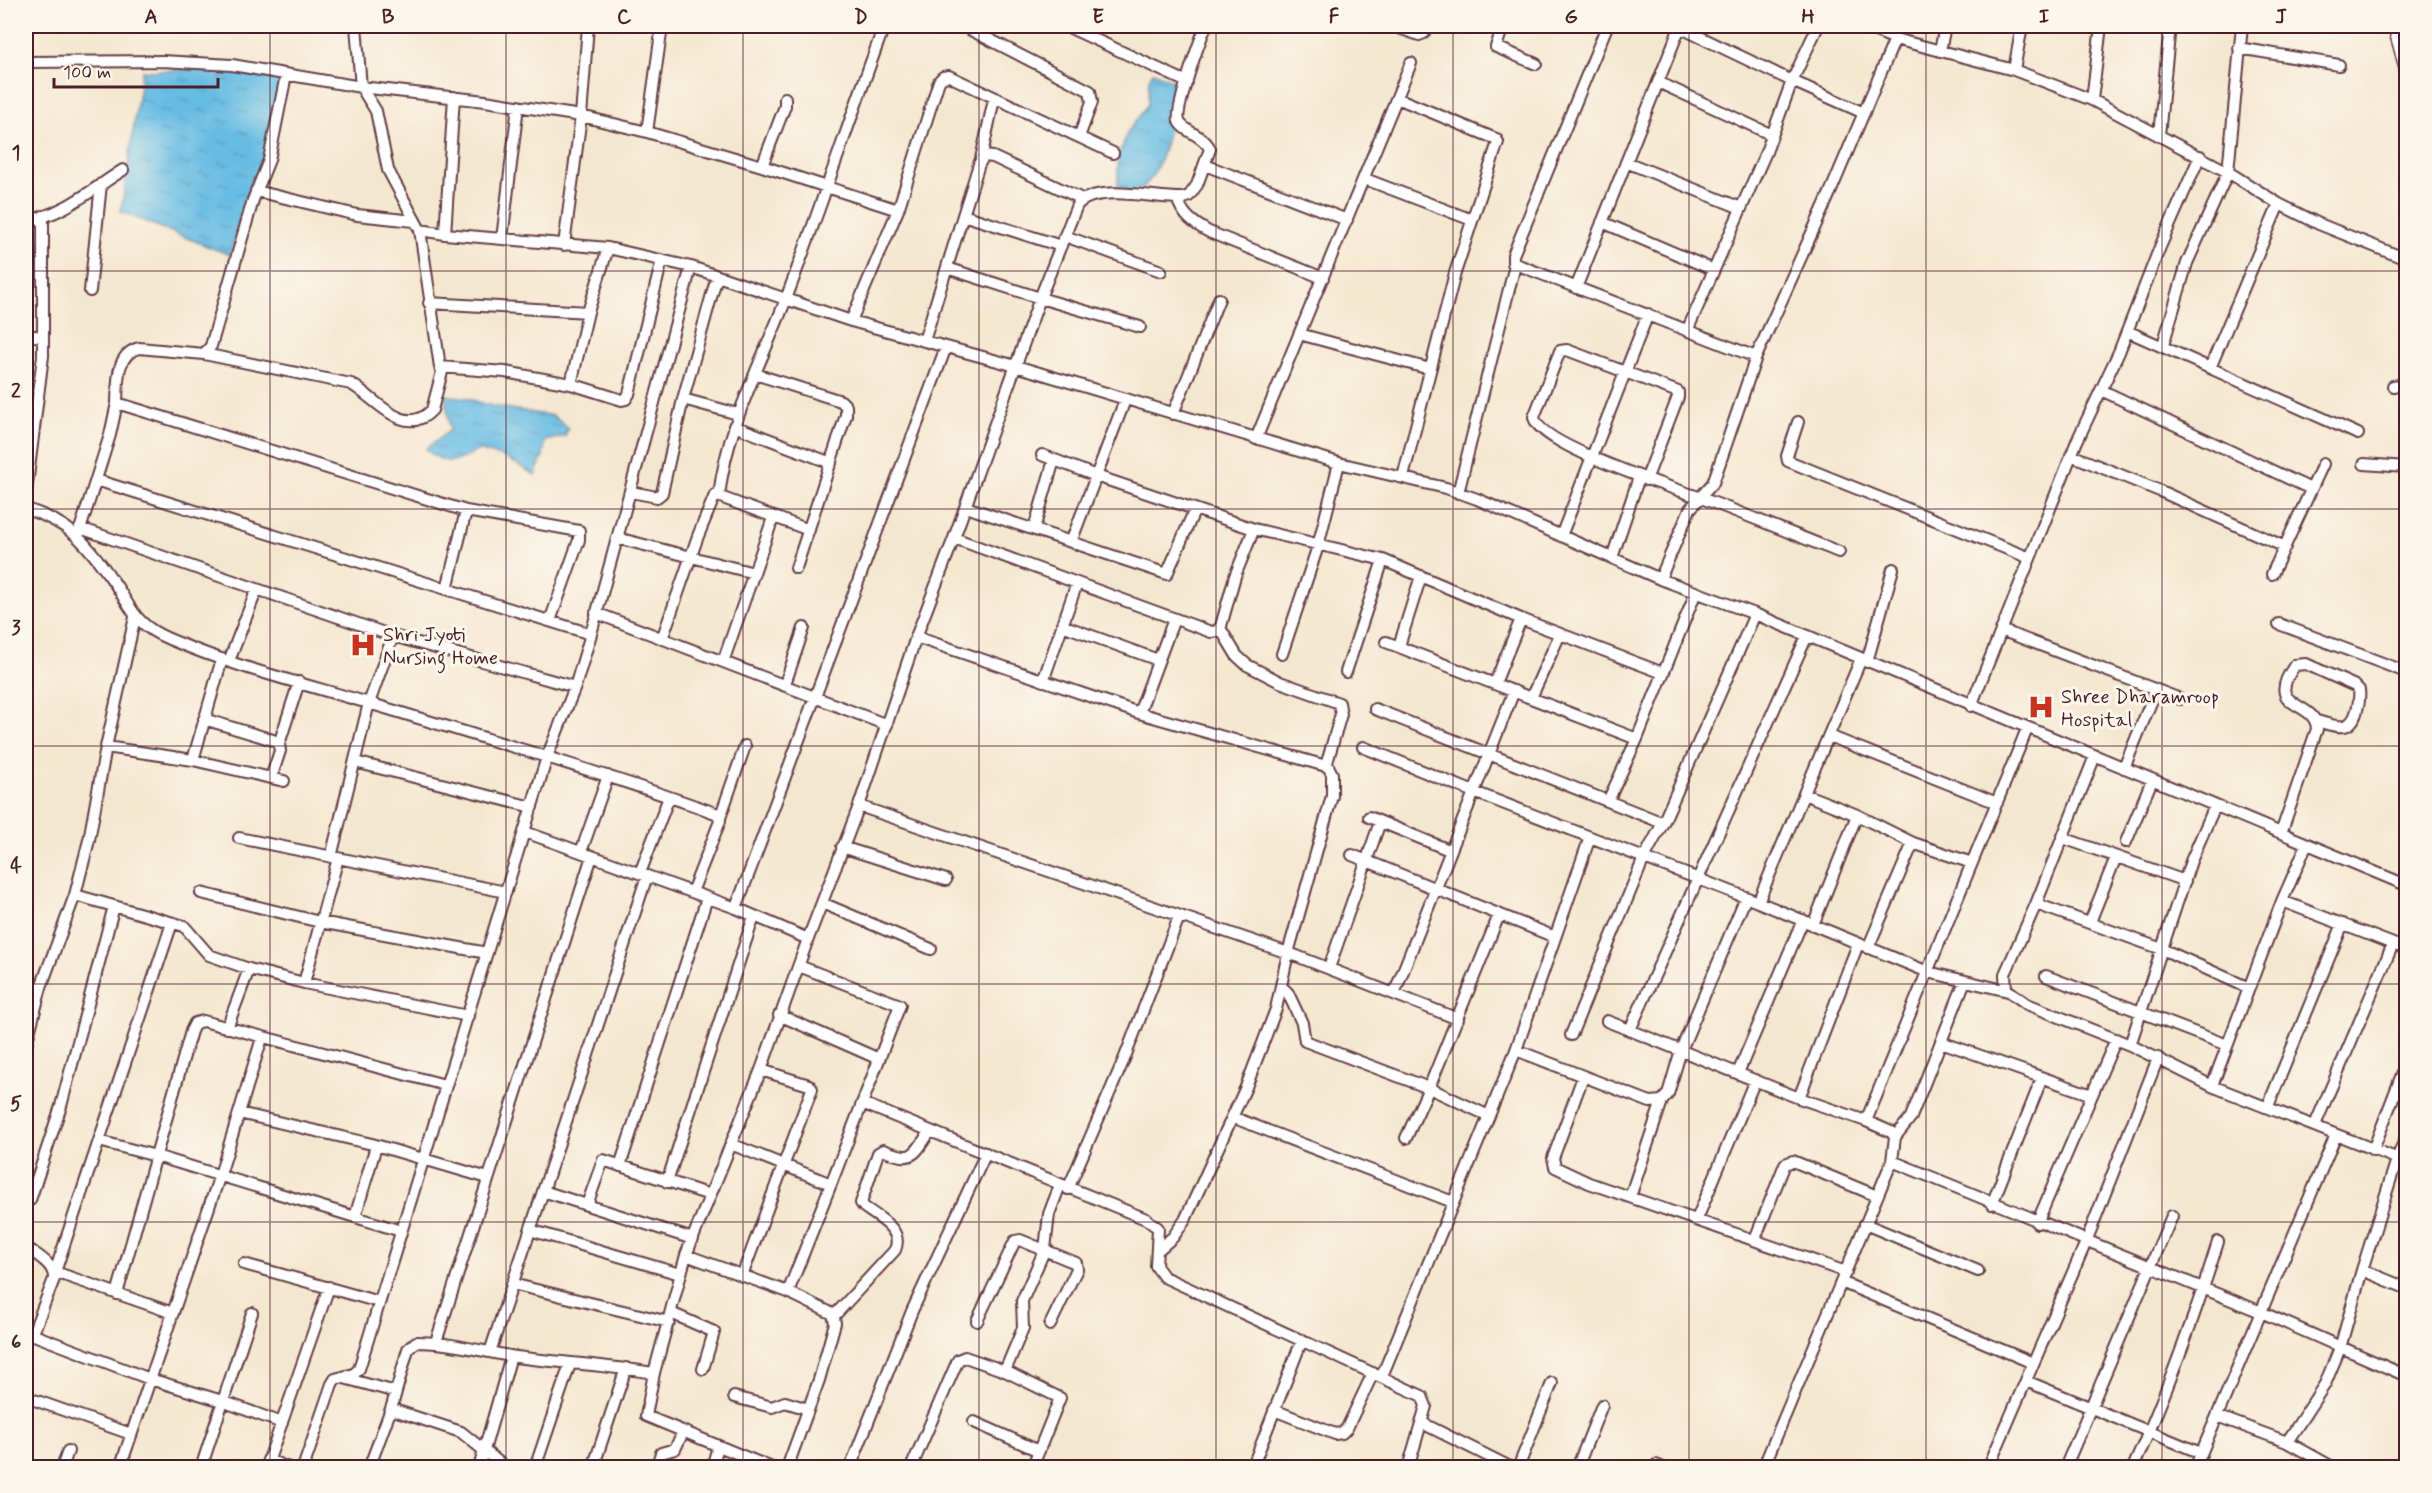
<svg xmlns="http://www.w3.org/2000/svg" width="2432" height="1493" font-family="Mynerve,sans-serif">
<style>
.water{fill:url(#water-ripples);stroke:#586e87;stroke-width:1.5}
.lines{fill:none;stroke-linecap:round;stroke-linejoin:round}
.minor-casing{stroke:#643d44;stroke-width:14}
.tertiary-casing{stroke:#643d44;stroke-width:15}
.minor{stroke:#fff;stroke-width:10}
.tertiary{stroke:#fff;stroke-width:12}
.grid{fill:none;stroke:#4a1f2b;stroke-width:1.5;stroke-opacity:0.55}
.labels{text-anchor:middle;stroke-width:6;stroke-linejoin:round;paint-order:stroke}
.poi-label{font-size:20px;fill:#4a1f2b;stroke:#fbf7ec;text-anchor:start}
.neatline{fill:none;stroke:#4a1f2b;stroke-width:2}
.grid-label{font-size:20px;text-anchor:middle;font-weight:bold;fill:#4a1f2b}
</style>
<defs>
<pattern id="water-ripples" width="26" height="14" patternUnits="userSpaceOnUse" patternTransform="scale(1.5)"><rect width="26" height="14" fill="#66bce3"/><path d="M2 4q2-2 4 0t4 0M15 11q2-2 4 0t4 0" fill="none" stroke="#5698b8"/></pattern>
</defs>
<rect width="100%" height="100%" fill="#fbf7ec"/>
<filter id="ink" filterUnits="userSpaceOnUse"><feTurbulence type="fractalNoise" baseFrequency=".0167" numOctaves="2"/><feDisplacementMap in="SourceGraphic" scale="12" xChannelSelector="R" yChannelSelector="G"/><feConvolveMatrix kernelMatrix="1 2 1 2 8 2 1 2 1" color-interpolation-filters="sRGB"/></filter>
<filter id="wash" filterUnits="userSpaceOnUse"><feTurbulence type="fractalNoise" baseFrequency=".008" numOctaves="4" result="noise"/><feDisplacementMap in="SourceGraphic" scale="24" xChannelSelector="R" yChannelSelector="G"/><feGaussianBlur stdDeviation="1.35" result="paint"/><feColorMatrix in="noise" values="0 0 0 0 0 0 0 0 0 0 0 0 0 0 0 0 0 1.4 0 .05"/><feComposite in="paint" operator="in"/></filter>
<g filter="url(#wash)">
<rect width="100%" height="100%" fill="#f4e7cf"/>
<path class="water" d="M221 69 283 80 264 170 253 176 230 255 121 212 142 71Z
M1153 72 1173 81C1176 105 1164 169 1145 185 1142 188 1135 190 1132 191L1118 186V157L1127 133 1148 104 1149 79Z
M445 395 466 398 492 406 553 416 568 428 565 436 545 441 543 456 535 475 504 457 478 450C459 463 444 467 426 449L450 430Z"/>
</g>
<g filter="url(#ink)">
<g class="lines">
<g class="minor-casing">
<path id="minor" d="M356 26 361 87 376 111 388 170 420 230 445 234 608 248 691 267 851 321 1016 366 1339 463 1446 488 1477 499 1660 579 1755 614 2406 885
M963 26 1090 91 1092 102 1079 137
M1066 26 1187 82
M1393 26 1419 35 1424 33 1427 26
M1503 26 1496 47 1536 64
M1607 26 1513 255V263L1756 357
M1677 26 1792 81 1864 113
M1864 26 1895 39 2014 70 2092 100 2228 172 2279 204 2319 224 2406 259
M2239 48 2339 65
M1940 51 1945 26
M26 62 162 61 232 65 361 87 485 101 581 116 647 132 762 166 898 210
M2014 70 2022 26
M1658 82 1772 135
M1397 98 1496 139 1498 142 1455 273 1403 477
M2092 100 2101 26
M647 132 662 26
M2159 135 2170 26
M981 159 994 99
M1626 162 1741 208
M1205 165 1347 220
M762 166 785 106V98
M1365 179 1472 220
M256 191 357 215 414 221
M1177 198C1183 216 1193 223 1209 232L1323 278
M963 215 1061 246
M26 220C57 219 97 186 123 170
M1602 222 1714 270
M420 230 440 367 505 372 571 384 622 400 626 399 629 394 662 260
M445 234 454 97
M1065 236 1161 271
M502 239 518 106
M564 245 581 116 588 26
M947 268 1040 298 1140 327
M1576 288 1680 27
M90 291 101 184
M429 303 588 312
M851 321 898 210 939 81 943 77 949 76 1113 153
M1687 331 1766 152 1792 81 1818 26
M2127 331 2358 434
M1299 334 1430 369
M26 335 43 337
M924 341 979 164 984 156 993 157 1082 199
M2163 345 2187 263 2228 172 2242 26
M204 354 211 346 253 200 269 160 286 75
M2210 368 2279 204
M755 374 841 401 846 406V415L796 568
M571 384 588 312 608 248
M2393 386 2406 384
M2101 390 2311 489
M683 399 738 414
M117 403C118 384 115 354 139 348L204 354 351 384C374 396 404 440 432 410L443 368
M1173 414 1219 299
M1798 422 1787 456 1788 461 2030 558
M734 426 831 463
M1256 439 1411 63
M1042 455 1096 476 1254 529 1383 560 1521 619 1663 673
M2071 455 2160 491 2285 547
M2364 464 2406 467
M96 480 591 634
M1646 480 1678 397V392L1567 350 1560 351 1534 417C1538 445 1673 488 1701 498 1747 515 1793 534 1839 552
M631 492 657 497 662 493 683 399 717 276
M26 493 43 356V216
M1458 493 1515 265
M719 496C727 425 761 364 786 299 820 209 850 119 883 29
M966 507 1167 574 1195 509
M26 509C69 522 86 542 111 578 132 607 133 624 169 639 234 667 304 684 372 704 488 739 604 773 718 814L720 821 692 892
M80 528 393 636 575 687
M1034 529 1054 460
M78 536 110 435 117 403 466 511 579 531V540L550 621
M1561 536 1648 314
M617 538 754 573
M954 538 1211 632 1217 631 1221 626 1235 576 1254 529
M1071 542 1125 400
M1612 558 1639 477
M2272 574 2323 464
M1660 579 1690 509 1713 483 1756 357 1830 193 1895 39
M447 589 466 511
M596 613 887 725
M2279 624 2406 672
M1062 625 1158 660
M2001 630 2180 699
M916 637 1139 713 1326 766 1341 714 1339 703 1280 682 1247 665 1237 656 1220 628
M662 639 698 536 715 495 809 530
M1386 642 1637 739
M1399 646 1421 576
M1282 654 1318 546 1339 463
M229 661 257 589
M723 662 773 518
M1867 662 1893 569
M1346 672 1383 560
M1043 681 1077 583
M1495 683 1521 619
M785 684 804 628
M1531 698 1560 634
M1971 706 2077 441 2119 352 2160 247 2200 156
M1375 709 1663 823
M1139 713 1174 619
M204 719 273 740 279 744 280 751 271 778
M1829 736 1997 803
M279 744 299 682
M106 747 193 760 284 781
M1363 747 1474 792 1758 902 1928 972 2008 991
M2095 756 2036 904 2005 974 2006 989 2027 1004 2130 1045 2212 1086 2406 1162
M193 760 222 659
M355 762 532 807
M2124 768 2156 690
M1804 794 1857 815 1913 843 1972 863
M1608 801 1637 739 1696 592
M859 806 1294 955 1458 1019
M1369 817 1449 850
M720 818 745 746
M525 832 736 908 808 939
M2281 833 2317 729C2316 699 2262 711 2295 665L2306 664 2355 686 2359 690C2360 697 2359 703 2357 710 2351 734 2335 726 2317 721
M239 838 506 892
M2063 838 2185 881
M2126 842 2152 780
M842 847 946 880
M581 852 608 776
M1352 855 1555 937
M331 857 369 703 393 636
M640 873 669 797
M201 893 320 922 487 953
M75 895 184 926 209 955 249 969 304 983 468 1016
M2282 901 2406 949
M1758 902 1861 659
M822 903 931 949
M2036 904 2162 949 2249 988
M736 908 946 347
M2090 922 2116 857
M172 923 55 1272 173 1313
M1813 925 1857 815
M1868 948 1913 843
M1329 968 1380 822
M2046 976 2227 1045
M304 983 338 858
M1281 986 1288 993 1302 1023 1305 1041 1429 1088 1489 1116
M1394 994 1514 691
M779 1015 879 1059
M1607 1021 1799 1098 1866 1121
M227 1028 249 969
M1630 1030 1807 636
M1571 1035 1644 858 1663 823 1755 614
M1941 1042 2092 1095
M26 1045 41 987 75 895 89 840 106 747 135 617
M2130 1045 2191 861 2215 806
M1516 1050 1650 1102 1662 1101 1668 1094 1681 1050 1746 897
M1738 1073 1803 920
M1583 1077 1553 1158 1555 1167 1589 1183 1846 1272
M2212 1086 2282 901 2307 844
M1799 1098 1858 944
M862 1103 1146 1219 1158 1228 1156 1266 1164 1277 1422 1396 1426 1406 1408 1468
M2268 1106 2343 924
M239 1113 372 1144 488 1178
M1232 1117 1453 1202
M2315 1125 2393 944
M1895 1137 1911 1117 1965 981
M1406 1138 1429 1088 1499 915
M99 1141 156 1156 401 1231
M731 1144 831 1184 900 1005 799 966
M2373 1150 2406 1064
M1892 1161 2261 1312 2402 1374
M620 1166 707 898
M667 1182 754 916
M1068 1189 1125 1057 1179 917
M543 1191 693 1239
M1630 1197 1662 1101
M30 1200 61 1106 114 906
M1992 1204 2042 1078
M587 1205 603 1160 710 1195
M355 1217 376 1146
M1697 1219 1755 1080
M2037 1223 2116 1039
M1865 1224 1978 1271
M530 1230 680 1274
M1755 1239 1785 1164 1793 1161 1877 1196
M26 1247C36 1255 55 1264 54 1279L33 1333
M1157 1251 1173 1237 1185 1220 1246 1087 1276 1009 1288 953 1332 796V774L1327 764
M686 1255 788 1292 833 1314 835 1323 819 1380 787 1468
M244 1264 379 1302
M2362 1270 2406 1288
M742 1276 812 1089 809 1085 761 1070
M1841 1282 2033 1363
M512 1284 669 1322
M788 1292 831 1184
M117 1294 191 1031 195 1023 203 1021 445 1085
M671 1313 714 1332 703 1369
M834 1316 895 1250C904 1229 878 1218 864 1207L861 1203 878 1153 883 1150C913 1162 913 1157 930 1131
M977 1321 1013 1245 1015 1241 1020 1240 1076 1263 1077 1269 1050 1325
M26 1332 150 1379 222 1401 282 1423
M436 1342 592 856
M490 1352 647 876
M1005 1371 1023 1328 1022 1301 1045 1249 1049 1214 1060 1185
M1382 1376 1516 1050 1590 837
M344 1378 396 1392
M2026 1381 2201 1453
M26 1397 131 1434
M734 1397 772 1407 785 1402 808 1409
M391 1409 461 1432 506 1468
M1274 1410 1335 1434 1342 1433 1347 1428 1373 1373
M2217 1416 2287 1442 2334 1468
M974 1422 1039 1451
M1422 1423 1512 1468
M2287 1442 2325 1384 2340 1348 2362 1270 2397 1159 2406 1137
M268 1460 289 1468
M1656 1465 1663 1468
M62 1468 68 1451
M120 1468 220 1175 262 1038
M201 1468 252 1313
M266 1468 329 1287
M303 1468 332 1384 335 1379 354 1374 359 1369 547 757 575 687 591 634 691 267
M369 1468 392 1406 408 1349 416 1342C451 1342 483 1352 516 1357 562 1363 608 1365 654 1373
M479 1468 511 1356
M535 1468 570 1364
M593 1468 626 1368
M656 1468 661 1453 675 1449 683 1432
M712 1468 718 1446
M772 1468 646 1416 654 1373 686 1255 761 1070 808 939 859 806 916 637 954 538 1040 298 1077 205C1096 183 1156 199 1183 198L1189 196 1197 185 1210 149C1204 135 1182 131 1179 121 1175 109 1200 40 1206 26
M850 1468 912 1311 986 1153
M911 1468 958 1360 965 1357 1005 1371 1060 1398 1032 1468
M1252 1468 1302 1340
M1518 1468 1552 1383
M1577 1468 1602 1405
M1763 1468 1892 1161 1895 1137 1891 1132 1866 1121 2027 729
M1988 1468 2086 1242 2158 1058
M2065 1468 2172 1216
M2133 1468C2166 1395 2194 1319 2218 1242
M2195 1468 2336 1135"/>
</g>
<g class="tertiary-casing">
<path id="tertiary" d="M2394 26 2406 69"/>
</g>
<use href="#minor" class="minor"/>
<use href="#tertiary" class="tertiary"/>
</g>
</g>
<path class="grid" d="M270 26V1468M506 26V1468M743 26V1468M979 26V1468M1216 26V1468M1453 26V1468M1689 26V1468M1926 26V1468M2162 26V1468M26 271H2406M26 509H2406M26 746H2406M26 984H2406M26 1222H2406"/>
<defs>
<g id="hospital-bare" transform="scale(2.07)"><path d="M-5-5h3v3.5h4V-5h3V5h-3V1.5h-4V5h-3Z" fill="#c8321e" stroke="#fbf7ec" stroke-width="2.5" paint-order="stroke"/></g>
</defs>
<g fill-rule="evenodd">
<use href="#hospital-bare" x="363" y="645"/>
<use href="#hospital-bare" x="2041" y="707"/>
</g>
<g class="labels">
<g class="poi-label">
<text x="383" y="641">Shri Jyoti<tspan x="383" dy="23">Nursing Home</tspan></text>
<text x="2061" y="703">Shree Dharamroop<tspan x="2061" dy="23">Hospital</tspan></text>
</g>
</g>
<rect width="2432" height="1493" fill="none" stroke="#fbf7ec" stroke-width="66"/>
<path d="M54 78v9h164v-9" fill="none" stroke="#4a1f2b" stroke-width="3"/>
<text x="63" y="78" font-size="18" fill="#4a1f2b" stroke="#fbf7ec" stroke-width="4.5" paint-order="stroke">100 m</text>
<rect x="33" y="33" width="2366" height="1427" class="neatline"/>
<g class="grid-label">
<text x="151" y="23">A</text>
<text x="388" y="23">B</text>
<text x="624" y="23">C</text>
<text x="861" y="23">D</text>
<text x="1098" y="23">E</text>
<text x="1334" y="23">F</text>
<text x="1571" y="23">G</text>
<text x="1808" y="23">H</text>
<text x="2044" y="23">I</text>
<text x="2281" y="23">J</text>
<text x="16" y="159">1</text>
<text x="16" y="397">2</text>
<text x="16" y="634">3</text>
<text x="16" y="872">4</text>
<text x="16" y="1110">5</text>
<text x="16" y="1348">6</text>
</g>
</svg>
